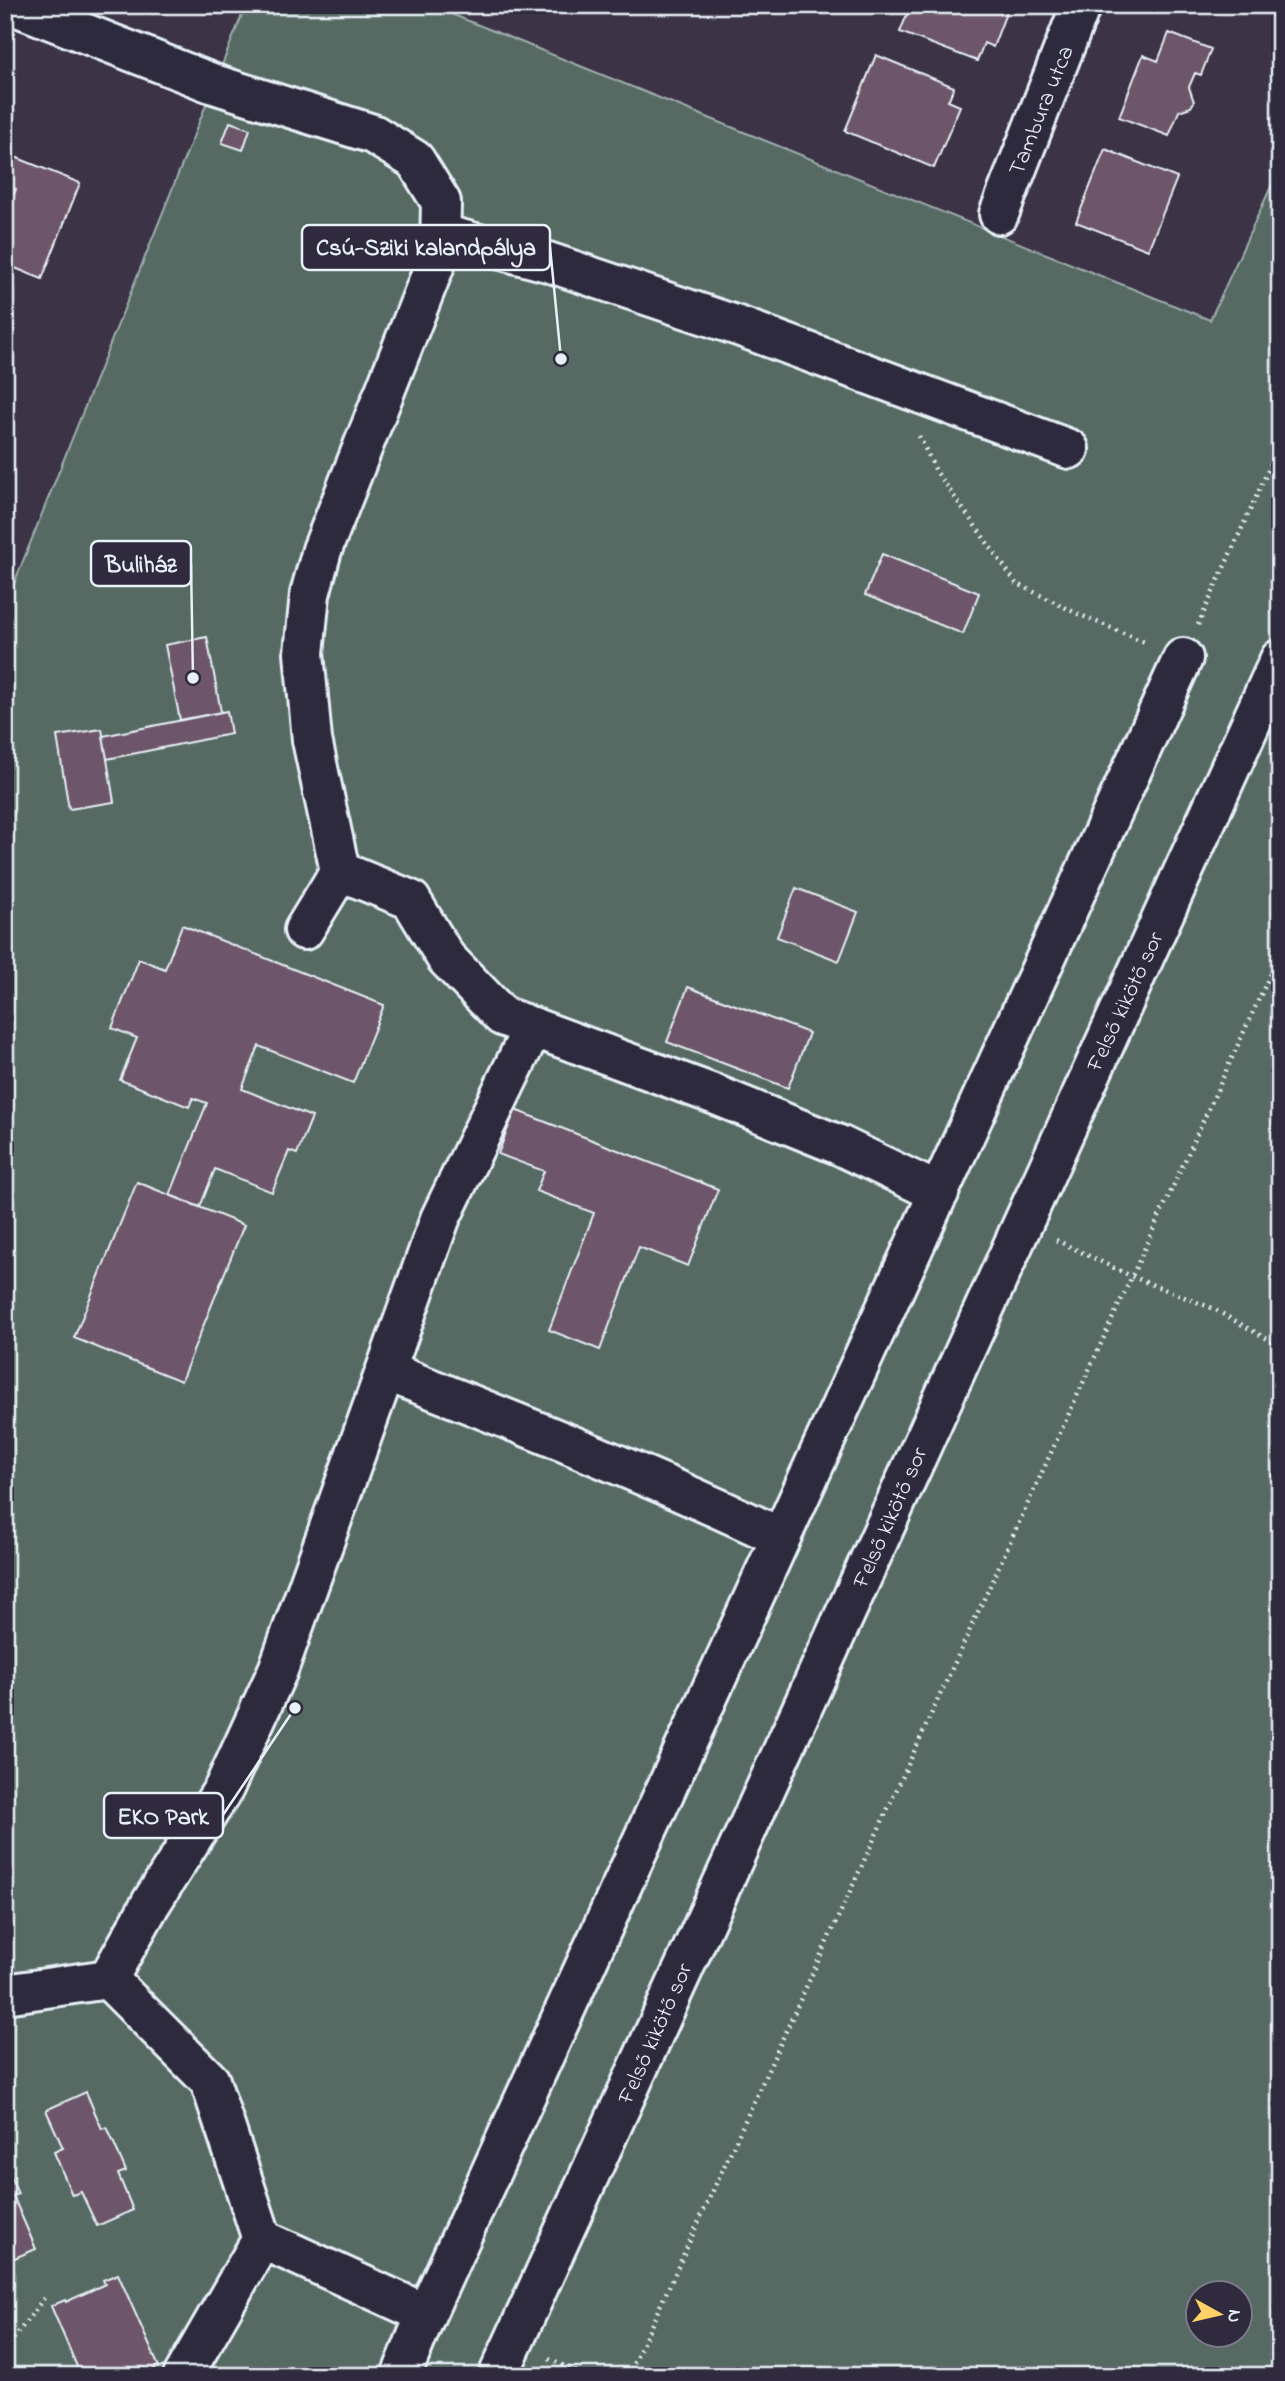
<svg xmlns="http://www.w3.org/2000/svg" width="1285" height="2381" font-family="'Indie Flower',sans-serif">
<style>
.green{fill:#566a64;stroke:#9faeae;stroke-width:2;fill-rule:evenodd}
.building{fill:#6e576a;stroke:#e8f1f8;stroke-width:2}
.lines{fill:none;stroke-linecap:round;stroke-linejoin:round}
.minor-casing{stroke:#e8f1f8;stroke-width:44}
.path{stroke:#e8f1f8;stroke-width:4.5;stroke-dasharray:2 5;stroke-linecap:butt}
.minor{stroke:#2f2a3d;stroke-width:38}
.labels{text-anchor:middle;stroke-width:5;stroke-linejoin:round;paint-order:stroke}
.street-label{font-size:23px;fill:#e8f1f8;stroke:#2f2a3d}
.leader{fill:none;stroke:#e8f1f8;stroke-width:2.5}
.callout-dot{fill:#e8f1f8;stroke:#2f2a3d;stroke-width:2.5}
.callout{fill:#2f2a3d;stroke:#e8f1f8;stroke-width:2.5}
.callout-label{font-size:24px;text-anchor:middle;font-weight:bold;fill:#e8f1f8}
</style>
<rect width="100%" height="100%" fill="#3c3346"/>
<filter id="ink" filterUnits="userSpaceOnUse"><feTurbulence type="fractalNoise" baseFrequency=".0143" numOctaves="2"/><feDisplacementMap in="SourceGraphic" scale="14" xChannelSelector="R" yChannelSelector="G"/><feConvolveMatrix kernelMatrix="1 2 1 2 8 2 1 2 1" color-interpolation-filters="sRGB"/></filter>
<g filter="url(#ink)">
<path class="green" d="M246 5H429L1210 320 1280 167V2376H5V606ZM1198 2294H1240V2336H1198Z"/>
<path class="building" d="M902 5H1009L993 47 984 43 977 61 900 32 908 12 900 9Z
M1169 33 1211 49 1201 75 1195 73 1189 87 1194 102 1191 107 1179 111 1169 136 1119 117 1143 55 1158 61Z
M876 55 954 87 948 101 960 106 934 168 845 131Z
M230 122 250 129 243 150 222 143Z
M1105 149 1177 178 1148 250 1076 222Z
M10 155 80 183 42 279 5 264V217L16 189 5 185V166Z
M882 554 979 593 963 634 865 595Z
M207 637 221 712 180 720 165 645Z
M227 711 231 734 107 759 103 736Z
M102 729 114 802 69 809 57 736Z
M796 888 858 912 839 961 777 937Z
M182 925 384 1005 353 1083 259 1046 242 1089 312 1117 297 1154 289 1151 272 1192 215 1169 200 1207 170 1195 207 1103 193 1098 189 1107 120 1080 137 1038 112 1028 139 959 165 969Z
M688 987 809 1033 788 1088 667 1042Z
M515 1110 718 1189 688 1266 639 1247 600 1350 549 1330 594 1213 536 1191 544 1171 498 1154Z
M137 1182 244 1225 181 1381 74 1338Z
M86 2092 102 2129 107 2127 126 2171 118 2174 133 2210 97 2226 81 2192 72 2195 54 2152 63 2148 46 2110Z
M5 2164 18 2194 13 2196 36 2249 5 2262Z
M118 2274 159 2367 138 2376H81L51 2306 65 2300 66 2302 105 2284 103 2280Z"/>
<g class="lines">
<g class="minor-casing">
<path id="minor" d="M13 5 214 84 373 134 415 160 441 202 440 252 322 550 310 594 304 653 312 740 340 871 304 930
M999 214 1081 5
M441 234 548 262 741 327 1069 449
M340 871 411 900 446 958 502 1016 716 1095 839 1145 939 1193
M386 1371C519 1423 651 1476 780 1537
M108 1979 151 1903 224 1788 278 1670 440 1219 533 1027
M5 1994 108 1979 210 2081 262 2239 426 2314
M183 2376 262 2239
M401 2376 426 2314 1183 658
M498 2376 1280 659"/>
</g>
<path class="path" d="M919 436 936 471 1016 583 1078 614 1147 643
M1198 625 1280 444
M1056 1240 1133 1277 1212 1308 1280 1346
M5 2350 44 2298
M549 2359 587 2376
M628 2376 1280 953"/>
<use href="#minor" class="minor"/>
</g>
</g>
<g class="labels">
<g class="street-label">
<text transform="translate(1040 110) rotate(-68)" y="8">Tambura utca</text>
<text transform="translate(1124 1001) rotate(-65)" y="8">Felső kikötő sor</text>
<text transform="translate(889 1517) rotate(-66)" y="8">Felső kikötő sor</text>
<text transform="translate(654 2033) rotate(-66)" y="8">Felső kikötő sor</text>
</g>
</g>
<path class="leader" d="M561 359L550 247M193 678L191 564M295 1708L223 1815"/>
<g class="callout-dot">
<circle cx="561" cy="359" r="7"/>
<circle cx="193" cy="678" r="7"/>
<circle cx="295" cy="1708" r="7"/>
</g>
<g class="callout">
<rect x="302" y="225" width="248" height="45" rx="7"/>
<rect x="91" y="541" width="100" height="45" rx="7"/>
<rect x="104" y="1793" width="119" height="45" rx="7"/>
</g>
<g class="callout-label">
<text x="426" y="255">Csú-Sziki kalandpálya</text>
<text x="141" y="572">Buliház</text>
<text x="163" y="1824">EKO Park</text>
</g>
<rect width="1285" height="2381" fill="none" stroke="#2f2a3d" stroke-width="28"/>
<rect x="14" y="14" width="1257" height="2353" fill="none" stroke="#e8f1f8" stroke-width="2.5" filter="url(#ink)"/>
<g transform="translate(1219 2314) rotate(98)"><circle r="33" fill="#2f2a3d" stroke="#797a88" stroke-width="2"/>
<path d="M0-5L12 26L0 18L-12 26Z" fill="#ffd166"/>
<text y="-10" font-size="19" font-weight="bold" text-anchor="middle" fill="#e8f1f8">N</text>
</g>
</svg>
